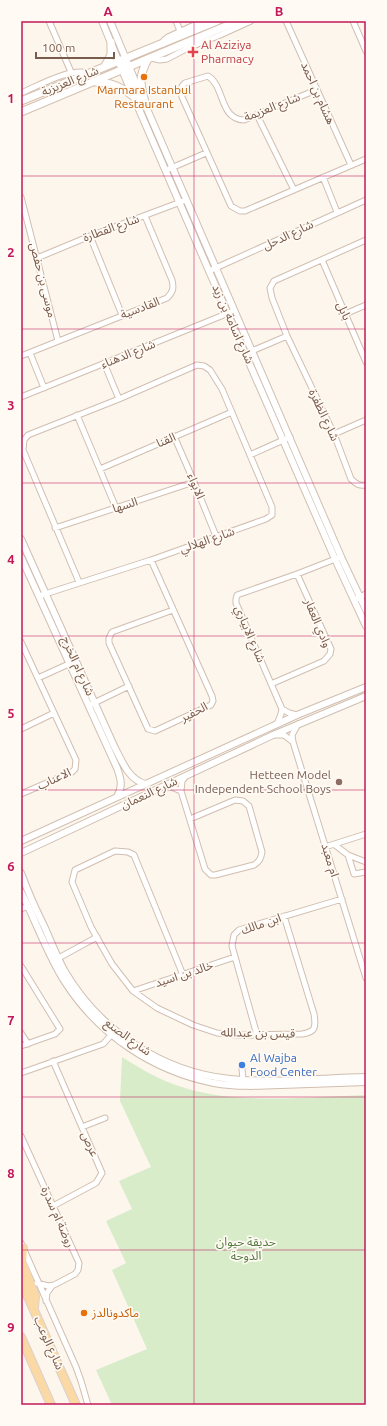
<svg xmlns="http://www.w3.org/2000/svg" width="387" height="1426" font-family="Ubuntu,'Noto Sans Arabic',sans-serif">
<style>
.green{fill:#d8ecc9}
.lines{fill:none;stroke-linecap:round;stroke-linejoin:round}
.minor-casing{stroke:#d1beb0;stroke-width:7}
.tertiary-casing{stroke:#d1beb0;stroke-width:8}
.secondary-casing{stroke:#d6c0b0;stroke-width:9}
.primary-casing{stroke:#dad1cd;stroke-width:10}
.minor{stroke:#fff;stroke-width:5}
.tertiary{stroke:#fff;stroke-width:6}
.secondary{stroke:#fff;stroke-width:7}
.primary{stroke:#fbd9a5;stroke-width:8}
.grid{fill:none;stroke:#c2185b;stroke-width:1;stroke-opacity:0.55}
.health-dot{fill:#e0444e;stroke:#fffaf3;stroke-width:1.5}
.food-dot{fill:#e8710a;stroke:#fffaf3;stroke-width:1.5}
.education-dot{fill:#8d6e63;stroke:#fffaf3;stroke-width:1.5}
.shop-dot{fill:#3f7fe0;stroke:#fffaf3;stroke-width:1.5}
.labels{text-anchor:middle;stroke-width:3.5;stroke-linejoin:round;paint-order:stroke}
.health-label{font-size:12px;fill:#be3a42;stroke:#fffaf3;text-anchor:start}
.street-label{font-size:12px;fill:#7a5c4d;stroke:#fffaf3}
.food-label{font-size:12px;fill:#c56008;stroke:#fffaf3}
.education-label{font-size:12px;fill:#785e54;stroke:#fffaf3;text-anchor:end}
.shop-label{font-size:12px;fill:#366cbe;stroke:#fffaf3;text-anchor:start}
.park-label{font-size:12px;fill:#537a41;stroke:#fffaf3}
.neatline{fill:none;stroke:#c2185b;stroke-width:1.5}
.grid-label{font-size:13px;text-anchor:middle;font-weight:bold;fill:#c2185b}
</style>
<rect width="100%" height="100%" fill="#fdf6ec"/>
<path class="green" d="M122 1057C138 1067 154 1077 173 1084 230 1106 306 1097 366 1095V1405H112L96 1370 147 1349 112 1270 126 1263 106 1221 132 1209 119 1181 151 1167 120 1101Z"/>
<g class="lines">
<g class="minor-casing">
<path id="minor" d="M49 21 71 72
M176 21 180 31
M286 21 351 165
M353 21 366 51
M163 44 164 40 168 37 203 21
M151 58 160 60 167 59 188 48 218 36 251 21
M316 90 244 120C219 119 225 86 208 76L185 83C180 87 181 91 182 97L231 206 240 211H245L366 159
M21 93C40 85 69 68 88 73
M257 115 294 190
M169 169 206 153
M323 177 337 212
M21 197 58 341
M90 236 122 315
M366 240 274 281 270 288 272 298 287 336 334 434 351 479C356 484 359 486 366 485
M37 258 90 236 186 200
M322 260 366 362
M209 271 366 200
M345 314 366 305
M30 353 44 388
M245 354 287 336
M21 356 167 298C173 292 174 288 172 280L145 216
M104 363 119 399
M21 397 231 312
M77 415 116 508
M334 434 366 420
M174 436 194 482 216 536
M250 455 290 437
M100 469 232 412
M55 528 194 482
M151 560 212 696 213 701 211 705 155 731 148 729 109 643V638L112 632 173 610
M42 595 151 560 266 519 272 515V507L222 389 210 370 204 366 197 365 119 399 28 435 24 440 23 450 79 582
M354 600 366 594
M21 642 76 760 75 769 72 772 21 794
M38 678 73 662
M271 684 324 661 330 654 331 649 297 574
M92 704 129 686
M282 709 289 713 297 715
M277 724 281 714 282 709 236 603V599L237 595 297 574 338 558
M298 724 292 735 293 742 366 978
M21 729 54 713
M274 735H284L293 742
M186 776 182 781 181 791 205 869 211 875H215L254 865C260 861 261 858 262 852L249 806 243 801 235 800 190 819
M164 786H169L181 791
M335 845 348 855 366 862
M325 847 366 834
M348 855 354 874 366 872
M21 909 28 906
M55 960 97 937
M21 966 60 1029 55 1034 21 1046
M183 975 134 855 128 852 115 851 75 870 72 882 91 927 112 964 133 991 157 1008 193 1025 217 1033 237 1035 302 1034C316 1032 316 1027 314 1014L284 916
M133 991 235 957
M21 1033 28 1044
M257 1035 232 946 234 935 239 930 342 899
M53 1061 102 1173 96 1183 53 1206
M242 1069 243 1080
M21 1073 103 1044 114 1032
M82 1127 105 1118
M21 1136 79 1263 78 1270 75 1274 54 1285 48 1286 37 1283
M21 1243 76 1367 81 1381 88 1405
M46 1301 47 1293 52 1286"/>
</g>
<g class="tertiary-casing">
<path id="tertiary" d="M102 21 122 70 209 271 335 559 366 626
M110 21 138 88
M144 102 342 559 366 610
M21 539 114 746C122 761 128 779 145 784
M21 557 117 768C121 779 123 786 117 797
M21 841 297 715 366 687
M21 853 273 735 366 696
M21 873C28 892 36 910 45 928 51 942 57 957 64 970 98 1029 161 1072 230 1079 273 1083 322 1078 366 1077
M21 892C36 921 47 954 65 982 99 1035 153 1071 214 1083 236 1087 259 1086 281 1085 309 1084 338 1083 366 1082"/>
</g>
<g class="secondary-casing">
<path id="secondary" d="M123 64 139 97 144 101
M105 66 111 55V42
M96 82C111 82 122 87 133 96
M21 101 217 21
M146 106C141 86 137 79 148 59
M21 112 238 21"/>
</g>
<g class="primary-casing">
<path id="primary" d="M23 1248 22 1262 35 1296 34 1307
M21 1281 76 1405
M21 1337 51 1405"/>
</g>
<use href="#minor" class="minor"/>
<use href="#tertiary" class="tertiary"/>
<use href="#secondary" class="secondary"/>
<use href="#primary" class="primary"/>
</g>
<path class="grid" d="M194 21V1405M21 176H366M21 329H366M21 483H366M21 636H366M21 790H366M21 943H366M21 1097H366M21 1250H366"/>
<path class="health-dot" d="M191 46h4v4h4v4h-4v4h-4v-4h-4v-4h4z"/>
<g class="food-dot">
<circle cx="144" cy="77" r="4"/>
<circle cx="84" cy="1313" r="4"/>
</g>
<circle class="education-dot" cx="339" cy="782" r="4"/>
<circle class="shop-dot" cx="242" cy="1065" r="4"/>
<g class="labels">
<g class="health-label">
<text x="201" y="49">Al Aziziya<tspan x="201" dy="14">Pharmacy</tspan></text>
</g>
<g class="street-label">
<text transform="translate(70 81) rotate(-22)" y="4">شارع العزيزية</text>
<text transform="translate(318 93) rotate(66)" y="4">هشام بن احمد</text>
<text transform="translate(272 107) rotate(-21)" y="4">شارع العزيمة</text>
<text transform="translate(111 228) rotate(-20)" y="4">شارع القطارة</text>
<text transform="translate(288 235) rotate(-25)" y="4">شارع الدحل</text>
<text transform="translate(43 280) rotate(76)" y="4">موسى بن حفص</text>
<text transform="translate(140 308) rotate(-21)" y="4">القادسية</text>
<text transform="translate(344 311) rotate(66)" y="4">بابل</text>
<text transform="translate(233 324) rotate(66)" y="4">شارع اسامة بن زيد</text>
<text transform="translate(128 354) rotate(-22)" y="4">شارع الدهناء</text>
<text transform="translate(324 415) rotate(65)" y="4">شارع الظفرة</text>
<text transform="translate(166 440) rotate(-23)" y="4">القنا</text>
<text transform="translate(196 486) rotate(67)" y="4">الابواء</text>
<text transform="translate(125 505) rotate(-18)" y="4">السها</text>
<text transform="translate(207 540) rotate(-19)" y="4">شارع الهلالي</text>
<text transform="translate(318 623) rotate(67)" y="4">وادي العقار</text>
<text transform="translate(250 634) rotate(67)" y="4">شارع الابياري</text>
<text transform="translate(78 666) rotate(66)" y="4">شارع ام الخرج</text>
<text transform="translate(194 712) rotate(-27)" y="4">الحفير</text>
<text transform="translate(54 779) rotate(-25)" y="4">الاعناب</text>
<text transform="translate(149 793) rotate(-25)" y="4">شارع النعمان</text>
<text transform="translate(330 860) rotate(73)" y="4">ام معبد</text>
<text transform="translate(261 924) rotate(-19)" y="4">ابن مالك</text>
<text transform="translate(184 974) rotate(-18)" y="4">خالد بن اسيد</text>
<text transform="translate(258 1033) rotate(1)" y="4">قيس بن عبدالله</text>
<text transform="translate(128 1037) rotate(36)" y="4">شارع الصنع</text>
<text transform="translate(90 1144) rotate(66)" y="4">عرص</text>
<text transform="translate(58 1217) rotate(66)" y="4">روضة ام سدرة</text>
<text transform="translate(49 1343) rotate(66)" y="4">شارع الوعب</text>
</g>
<g class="food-label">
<text x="144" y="94">Marmara Istanbul<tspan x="144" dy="14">Restaurant</tspan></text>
<text x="92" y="1317" text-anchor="start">ماكدونالدز</text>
</g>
<g class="education-label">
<text x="331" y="779">Hetteen Model<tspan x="331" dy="14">Independent School Boys</tspan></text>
</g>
<g class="shop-label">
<text x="250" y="1062">Al Wajba<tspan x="250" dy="14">Food Center</tspan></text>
</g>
<g class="park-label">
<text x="246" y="1246">حديقة حيوان<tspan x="246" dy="14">الدوحة</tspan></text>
</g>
</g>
<rect width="387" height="1426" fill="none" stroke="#fffaf3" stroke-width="44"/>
<path d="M36 52v6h78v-6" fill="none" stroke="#7a5c4d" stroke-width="2"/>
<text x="42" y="52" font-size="12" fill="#7a5c4d" stroke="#fffaf3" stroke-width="3" paint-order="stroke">100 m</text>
<rect x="22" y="22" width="343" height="1382" class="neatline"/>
<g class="grid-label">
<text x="108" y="16">A</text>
<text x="279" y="16">B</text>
<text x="11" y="103">1</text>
<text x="11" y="257">2</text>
<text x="11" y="410">3</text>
<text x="11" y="564">4</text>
<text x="11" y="718">5</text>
<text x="11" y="871">6</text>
<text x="11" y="1025">7</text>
<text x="11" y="1178">8</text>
<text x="11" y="1332">9</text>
</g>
</svg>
